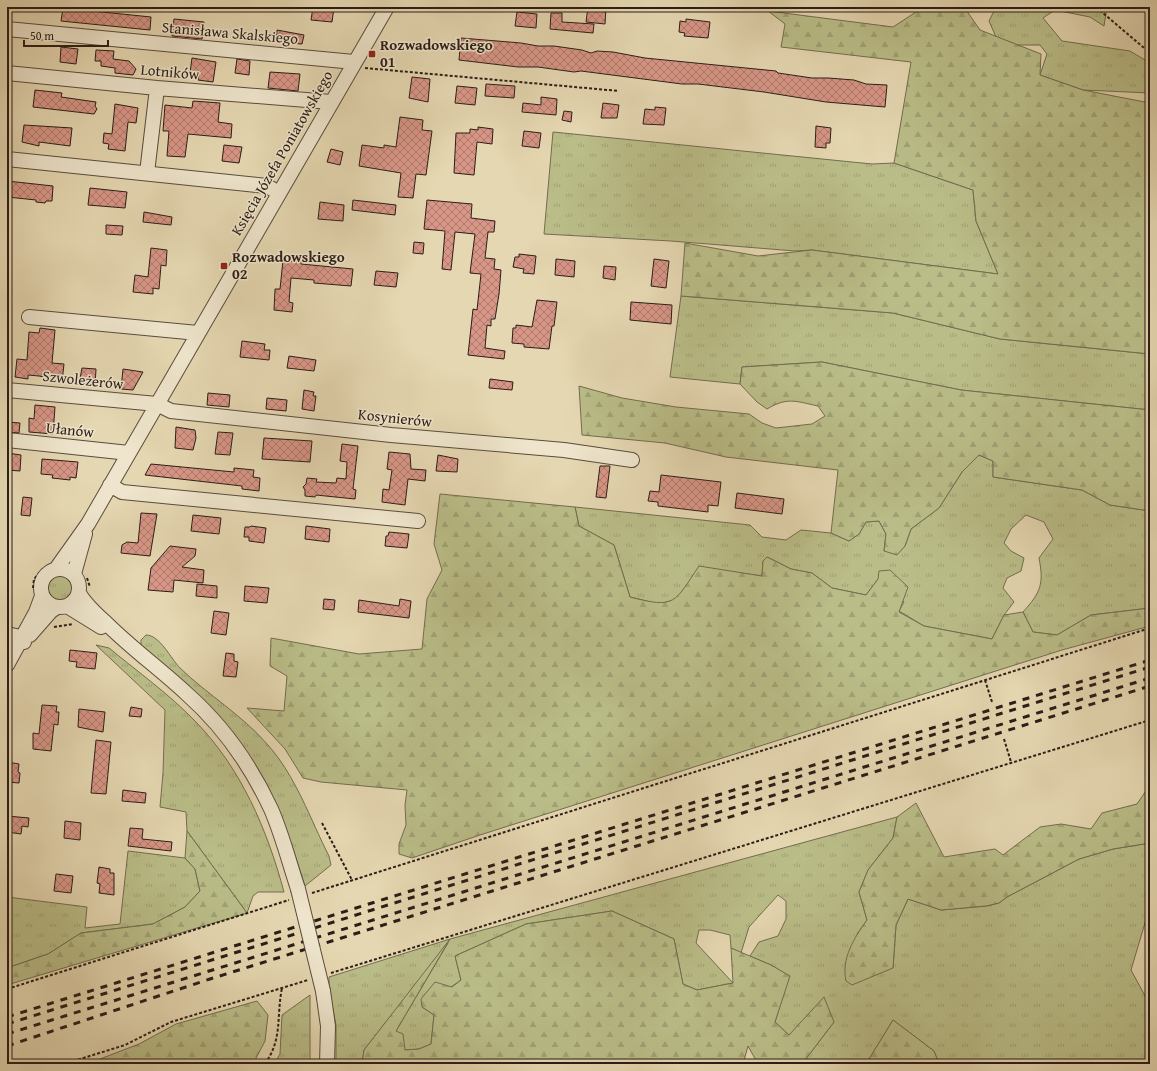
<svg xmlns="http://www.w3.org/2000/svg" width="1157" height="1071" font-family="'Gentium Book Plus',serif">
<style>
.grass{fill:url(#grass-tufts);stroke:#726d50}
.forest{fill:url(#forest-firs);stroke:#726d50}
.building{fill:url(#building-cross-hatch);stroke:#2b1d17}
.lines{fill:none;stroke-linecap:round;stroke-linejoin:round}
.minor-casing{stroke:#5a4c3e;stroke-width:16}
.path{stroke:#2b1d17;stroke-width:2;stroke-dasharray:3 2;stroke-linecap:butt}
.minor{stroke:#eee5cc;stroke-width:14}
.rail{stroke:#2b1d17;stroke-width:3;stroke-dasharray:7 7;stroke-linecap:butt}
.minor-bridge-casing{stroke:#5a4c3e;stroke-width:16;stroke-linecap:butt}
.minor-bridge{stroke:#eee5cc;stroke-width:14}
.poi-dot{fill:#8f2418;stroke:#eee5cc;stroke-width:1.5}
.labels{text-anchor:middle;stroke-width:3;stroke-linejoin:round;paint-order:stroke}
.street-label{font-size:15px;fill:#2b1d17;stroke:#eee5cc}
.poi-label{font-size:15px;font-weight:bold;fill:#2b1d17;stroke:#eee5cc;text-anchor:start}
</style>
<defs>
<pattern id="grass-tufts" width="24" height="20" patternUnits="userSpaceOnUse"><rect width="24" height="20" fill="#babd88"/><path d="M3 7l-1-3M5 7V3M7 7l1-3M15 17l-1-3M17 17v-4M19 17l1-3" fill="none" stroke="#a0a275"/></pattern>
<pattern id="forest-firs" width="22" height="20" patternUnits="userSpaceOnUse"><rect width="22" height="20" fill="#babd88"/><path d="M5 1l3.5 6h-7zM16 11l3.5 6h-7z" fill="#a0a275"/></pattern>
<pattern id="building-cross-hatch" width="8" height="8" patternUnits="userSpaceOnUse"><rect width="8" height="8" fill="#d89686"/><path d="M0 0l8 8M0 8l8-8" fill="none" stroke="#af7a6d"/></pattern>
</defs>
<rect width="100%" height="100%" fill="#e5d7b1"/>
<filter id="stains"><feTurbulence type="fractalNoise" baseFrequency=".005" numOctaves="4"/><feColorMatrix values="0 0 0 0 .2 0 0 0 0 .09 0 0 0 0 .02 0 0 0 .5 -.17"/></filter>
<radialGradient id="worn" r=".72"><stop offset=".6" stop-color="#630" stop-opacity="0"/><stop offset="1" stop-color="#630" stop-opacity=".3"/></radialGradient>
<path class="grass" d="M996 7H1107L1104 26 1090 17 1055 10 1043 18 1062 41 1130 51 1150 63V93L1083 90 1040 75 1047 54 1040 45H1016L996 37 989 21Z
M553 132 872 164 894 163 973 190 976 221 998 274 812 250 795 251 671 241 544 234Z
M681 296 893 313 1000 339 1150 354V410L961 390 822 362 742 367 740 384 670 377Z
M979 455 993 461V477L1082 490 1110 505 1150 511V608L1091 615 1057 635 1033 632 1023 612C1041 592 1044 584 1039 558L1053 539 1044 522 1026 515 1011 529 1004 543 1011 551 1024 558 1021 571 1007 578 1003 588 1014 602 1004 615 992 639 924 626 899 611 904 602 878 579 866 595 832 588 812 573 791 569 767 557 763 561 762 576 699 567 677 599 659 604 630 597 614 545 579 526 575 507 750 525 762 537 786 540 801 530 831 533 849 541 859 534 866 522 879 521 886 534 884 551 905 546 911 529 939 508 962 472Z
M48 588a12 12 0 1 1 24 0a12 12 0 1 1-24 0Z
M146 635C160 635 171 659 180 668 208 695 242 715 267 744 296 776 310 819 329 856L331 865 305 886 292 846 274 800 141 645V640Z
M96 645 109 648C138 672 169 694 195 721 241 768 267 829 284 892H258L253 896 247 913 187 831 186 812 160 807 163 773 165 710Z
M897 817 893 838 868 870 859 892 867 920 857 934 893 968 896 925 908 899 941 910 986 906 999 903 1007 897 1079 859 1113 849 1150 843V906L1131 970 1150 1005V1064H939L934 1051 893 1020 866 1064H802L834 1022 789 1035 775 1022 789 976 771 965 750 956 759 942 778 936 786 919V901L778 895 749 927 741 953 731 948 730 935 710 930H699L696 943 733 983 697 990 683 984 674 939 612 911 526 924 455 956 461 980 422 1007 434 1015 431 1044 419 1049 405 1050 396 1031 448 943 364 1050 362 1064H336V1025L329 989V977L450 939Z
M128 851 185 858 195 869 200 891 185 907 153 924 81 933 48 954 7 968V897L87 907 85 928 120 924Z
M310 995V1064H274L280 1054 282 1015Z"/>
<path class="forest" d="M919 7H964L980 30 1041 54 1040 75 1083 90 1150 103V354L1000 339 893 313 681 296 685 243 758 256 812 250 998 274 976 221 973 190 894 163 911 62 781 47 785 24 768 11 893 27 919 10Z
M822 362 961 390 1150 410V511L1110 505 1082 490 993 477V461L979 455 962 472 939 508 911 529 905 546 897 555 884 551 886 534 879 521 866 522 859 534 849 541 831 533 838 470 726 457 665 443 582 435 579 386 622 398 676 407 749 414 762 423 776 428 812 424 825 416 818 406C795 401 787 397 767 409L757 402 740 384 742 367Z
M440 494 575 507 579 526 614 545 630 597C676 609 674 603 699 566L762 576 763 561 767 557 791 569 812 573 832 588 866 595 878 579 879 571 890 570 908 587 899 612 924 626 992 639 1004 615 1023 612 1033 632 1057 635 1091 615 1150 608V626L1062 650 480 835 412 858 399 854V844L406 825 405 805 407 790 321 782 303 778 285 749 247 708 284 711 287 676 270 666 271 638 359 654 422 649 427 599 442 570 434 544Z
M1150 785V843L1113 849 1079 859 1007 897 999 903 986 906 941 910 908 899 896 925 893 968 852 985 846 981C841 959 854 938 867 920L859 892 868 870 893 838 897 817 916 803 944 857 995 849 1003 855 1040 827 1061 824 1091 829 1102 813 1137 804Z
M187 831 247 913 7 985V968L48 954 81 933 153 924 185 907 200 891 195 869 185 858Z
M612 911 674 939 683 984 697 990 733 983 731 948 771 965 790 976 775 1022 789 1035 824 997 834 1022 802 1064H758L748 1046 743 1064H362L364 1050 450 939 396 1031 403 1034 405 1050 419 1049 431 1044 434 1015 422 1007 421 999 435 982 452 987 461 980 455 956 526 924Z
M257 1001 268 1015 265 1041 253 1064H93L100 1059 139 1044 176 1024Z
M893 1020 934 1051 939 1064H866Z"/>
<path class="building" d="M313 7H334L332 22 311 20Z
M588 7H606L605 24 586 22Z
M63 8 151 17 150 30 61 21Z
M517 12 537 14 536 28 515 26Z
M551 13H562V22L594 24 593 33 550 29Z
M174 19 204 22 202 39 172 36Z
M686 19 710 22 708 38 684 36 685 33 679 32 680 21 686 22Z
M277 30 304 35 302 44 276 42Z
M461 38 521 43 538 46H554L582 50 591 53 597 51 613 52 645 58 776 71 778 73 812 78H828L854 80 866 84 887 85 885 107 826 102 764 92 698 84H682L581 71 574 72 538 67H518L459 60Z
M61 47 78 49 76 64 60 62Z
M96 50 114 51 113 59 129 61 136 69 133 75 115 73V68L101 66V61H95Z
M192 58 216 62 213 82 198 80 199 75 190 73Z
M237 59 250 61 249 75 235 73Z
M270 72 300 74 298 91 268 88Z
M412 77 430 79 428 102 409 98Z
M486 84 515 86 514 98 485 96Z
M457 86 477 88 475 105 455 103Z
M35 90 62 93 61 97 96 102 95 106 97 109 94 114 33 107Z
M541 97 557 99 556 115 522 112 523 103 541 105Z
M193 101 220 103 218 122 232 124 231 138 188 134 185 157 167 156 169 131H163L165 105 192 108Z
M603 103 619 105 617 118H601Z
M115 104 138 108 136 123 128 122 125 151 108 149 109 144 103 143 104 133 112 134Z
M655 107 666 108 664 125 643 124 645 109 655 110Z
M564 111 572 112 571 122 562 120Z
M400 117 423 120 422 130 432 131 426 175 416 174 413 198 398 197 401 173 359 166 362 145 384 148V145L396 147Z
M24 125 72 128 70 146 39 142V146L22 142Z
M816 126 831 128 830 143H826V148L815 147Z
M478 127 493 129 492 144 477 142 474 175 454 173 456 133H470V129L478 130Z
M524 131 541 133 539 148 522 146Z
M224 145 242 147 239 163 222 161Z
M331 149 343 152 340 165 327 162Z
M7 181 53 186 52 201H46L45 203 36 202V200L7 197Z
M90 188 127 192 125 208 88 205Z
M353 200 396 205 395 215 352 210Z
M427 200 472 204 471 218 495 221 494 232H488L485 258 495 259 494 269 501 270 499 294 495 319H491V326L487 325 485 348 505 351 504 359 468 355 473 309 477 310 481 274 470 273 475 234 455 232 451 270 442 269 445 231 424 229Z
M320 202 344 205 343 221 318 219Z
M144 212 172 217 171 225 143 222Z
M106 225 123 226 122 235 106 234Z
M414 242 424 243 423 254 413 253Z
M151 248 167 250 166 266 161 265 159 289 153 288V294L133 292 135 275 148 277Z
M519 254 536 256 534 274 523 273 524 269 513 267 515 257H519Z
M556 259 575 261 574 277 555 275Z
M654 259 669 261 666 288 651 286Z
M283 260 301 262V264L353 269 351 286 314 283V280L291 278 289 302 293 303 292 312 274 310 275 289H280Z
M604 266 616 267 615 280 603 278Z
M376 271 398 273 396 287 374 285Z
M537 300 557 302 554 326H552L549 349 524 347V344L512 343 513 328H516V325L532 327Z
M631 302 672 305 671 324 630 320Z
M40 328 55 330 52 363 64 364 62 382 49 381V378L39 376 28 375V379L15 377 17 359 27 360 29 332 39 333Z
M242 341 265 344 264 350H270L269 360 240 357Z
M289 356 316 360 314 371 287 368Z
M82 368 96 369 95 386 79 384Z
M123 369 143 372 133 390 121 389Z
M490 379 513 382 512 390 489 388Z
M304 390 314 392 313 396H316L314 411 302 409Z
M208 393 230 395 229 407 207 405Z
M267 398 287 400 286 411 266 409Z
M35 405 55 407 53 434 29 432V418L34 419Z
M7 422 20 423 19 433 7 432Z
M176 427 195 430 196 438 193 450 175 448Z
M218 432 233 433 230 455 215 454Z
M264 438 312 441 310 462 262 459Z
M342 444 358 446 353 489 356 490 355 499 316 495 315 497 305 496V490L303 487 306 484 307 478 317 479 316 482 336 483 337 478 346 479 347 462 340 461Z
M389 452 410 454 411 469 426 470 425 481 408 479 405 505 382 502 383 489 389 490 392 470 387 469Z
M7 453 21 455 20 471 7 470Z
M438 455 458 459 457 472 436 471Z
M42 459 78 462 76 478 70 477V480L52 478 53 475 41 474Z
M151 464 234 472V468L254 470 253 477 260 478 259 491 242 489V486L145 475Z
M600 466H610L606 498 596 497Z
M661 475 721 482 718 506 708 505V512L658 506V502L648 501 650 491 659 492Z
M737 493 784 499 782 514 735 508Z
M23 497 32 498 30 516 21 515Z
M141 513 157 514 150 556 121 553 122 545 127 542 138 543Z
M193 515 221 518 219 534 191 531Z
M251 526 266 528 264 543 249 541V537H244L245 527H250Z
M306 526 330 529 329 542 305 539Z
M389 532 409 534 407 548 385 546 386 536H388Z
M170 546 196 549 195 556 182 567 204 570 203 583 174 580 173 592 148 590 151 568Z
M197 584 217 586V598L196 596Z
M245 586 269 588 267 603 244 601Z
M324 599 335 600 334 610 323 609Z
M400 599 411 601 409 618 358 612 359 600 399 606Z
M214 611 229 613 226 635 211 633Z
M70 650 97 653 95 669 76 667 77 662 69 661Z
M226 653 234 654V661L238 662 236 677 223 676Z
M42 705 57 706 56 712H59L58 725 54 724 51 751 33 749V733L39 734Z
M131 707 142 709 141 717 129 716Z
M79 709 105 712 103 732 78 727Z
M96 740 111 742 106 794 91 793Z
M7 762 19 764 18 772 20 773 19 783 7 782Z
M123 790 146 793 145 803 122 801Z
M7 816 29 818 28 827 22 826 21 834 7 832Z
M65 821 81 823 80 840 64 838Z
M130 828 143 829 142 839 172 842 171 851 128 846Z
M99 867 110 869V873H114V895L99 893 100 884 97 883Z
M56 874 73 876 71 893 54 891Z"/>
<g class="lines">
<g class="minor-casing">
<path id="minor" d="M7 29 354 62
M7 73 157 88 331 102
M7 159 267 186 279 193
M147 173 157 88
M29 317 198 333
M7 390 157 404 171 411 391 435 564 450 632 460
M7 440 129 453
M110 485 122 492 418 521
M41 588a19 19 0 1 1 38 0a19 19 0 1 1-38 0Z
M56 569 88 524 387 7
M74 574 85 534
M79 593C85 604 95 613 105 622 131 648 160 669 187 694 222 725 251 766 271 809 282 834 289 862 298 889
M67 606 101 627
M7 634 16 636 24 642
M30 635 51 611 57 607
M7 665 36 612 42 596
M323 991 328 1026 327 1064"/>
</g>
<path class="path" d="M1096 7 1150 53
M365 68 619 91
M87 578 90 587
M33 588 34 579 44 568
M54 627 73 624
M985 680 992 702
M1004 739 1011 762
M322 823 352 880
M312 893 1150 628
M331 973 1150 720
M7 989 289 900
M69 1064 77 1060 125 1045 171 1022 308 980
M265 1064C283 1038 276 1018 282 988"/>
<use href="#minor" class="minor"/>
<path class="rail" d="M7 1017 1150 660
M7 1024 1150 667
M7 1034 1150 678
M7 1046 210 979 1150 686"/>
<g class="minor-bridge-casing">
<path id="minor-bridge" d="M298 889 323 991"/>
</g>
<use href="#minor-bridge" class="minor-bridge"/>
</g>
<g class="poi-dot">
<rect x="368" y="50" width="8" height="8" rx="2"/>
<rect x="220" y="262" width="8" height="8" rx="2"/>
</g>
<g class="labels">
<g class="street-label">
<text transform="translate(230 33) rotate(5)" y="5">Stanisława Skalskiego</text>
<text transform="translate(170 72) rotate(5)" y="5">Lotników</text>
<text transform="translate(282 153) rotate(-60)" y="5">Księcia Józefa Poniatowskiego</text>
<text transform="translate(83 380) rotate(6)" y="5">Szwoleżerów</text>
<text transform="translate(395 418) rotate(6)" y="5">Kosynierów</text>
<text transform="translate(70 430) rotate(6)" y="5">Ułanów</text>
</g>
<g class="poi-label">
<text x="380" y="50">Rozwadowskiego<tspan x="380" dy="17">01</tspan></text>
<text x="232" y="262">Rozwadowskiego<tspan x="232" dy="17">02</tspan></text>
</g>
</g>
<rect width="1157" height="1071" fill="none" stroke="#e5d7b1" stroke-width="24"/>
<rect x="8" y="8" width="1141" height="1055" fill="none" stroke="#2b1d17" stroke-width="2"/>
<rect x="12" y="12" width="1133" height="1047" fill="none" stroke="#2b1d17"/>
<path d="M24 40v6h84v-6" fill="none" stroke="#2b1d17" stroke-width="2"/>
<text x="30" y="40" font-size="12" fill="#2b1d17" stroke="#eee5cc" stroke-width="3" paint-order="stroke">50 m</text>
<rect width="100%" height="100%" filter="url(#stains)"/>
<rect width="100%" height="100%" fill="url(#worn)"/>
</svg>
